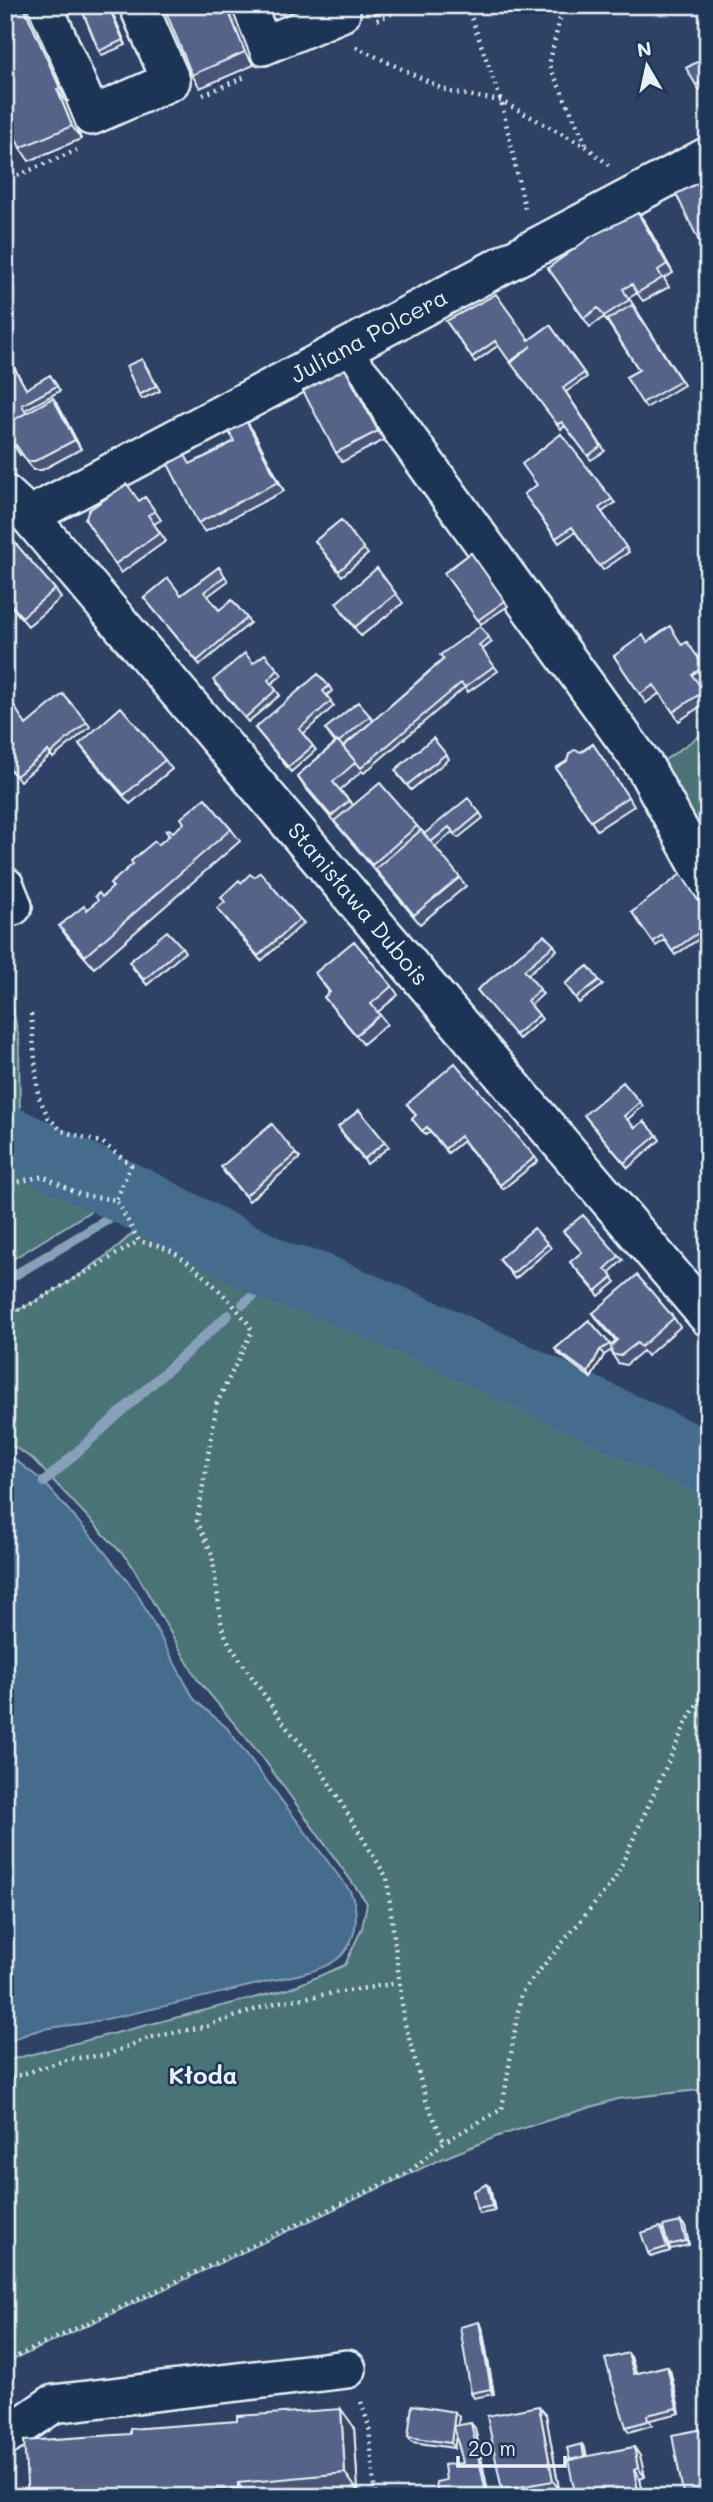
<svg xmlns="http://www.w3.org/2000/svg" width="713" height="2502" font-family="Mali,sans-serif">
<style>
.green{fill:#4a7377;stroke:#99b2b8;stroke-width:2}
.water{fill:#456c8d;stroke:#86a1b8;stroke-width:2}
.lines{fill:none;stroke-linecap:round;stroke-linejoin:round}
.stream{stroke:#86a1b8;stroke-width:10}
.river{stroke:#456c8d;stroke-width:63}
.minor-casing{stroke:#e8f1f8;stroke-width:42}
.path{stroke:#e8f1f8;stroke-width:4.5;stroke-dasharray:2 5;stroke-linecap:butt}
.minor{stroke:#1d3557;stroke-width:37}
.wall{fill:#485576;stroke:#e8f1f8;stroke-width:2;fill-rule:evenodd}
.shaded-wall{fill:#3b4560;stroke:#e8f1f8;stroke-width:2}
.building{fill:#546389;stroke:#e8f1f8;stroke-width:2}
.labels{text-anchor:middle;stroke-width:5;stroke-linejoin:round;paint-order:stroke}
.street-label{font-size:23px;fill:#e8f1f8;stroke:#1d3557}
.neighbourhood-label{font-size:24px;font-weight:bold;fill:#e8f1f8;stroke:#1d3557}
</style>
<rect width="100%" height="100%" fill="#2d4265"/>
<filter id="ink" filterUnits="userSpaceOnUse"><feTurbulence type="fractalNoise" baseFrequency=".0143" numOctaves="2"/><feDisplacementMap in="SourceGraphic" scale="14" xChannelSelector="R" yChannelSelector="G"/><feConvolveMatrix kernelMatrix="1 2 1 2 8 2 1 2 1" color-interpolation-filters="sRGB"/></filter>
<g filter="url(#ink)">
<path class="green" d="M708 730V860L659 764Z
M12 1005 19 1039 20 1121 5 1116V1007Z
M5 1147 73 1180 94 1209 5 1264Z
M147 1218 640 1460 708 1488V2089L617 2099 498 2136 437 2161 5 2364V2061L289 1989 345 1965 362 1928 367 1903 263 1758 197 1679 130 1562 33 1459 5 1441V1316C53 1295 113 1257 147 1218Z"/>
<path class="water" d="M5 1452 44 1482 103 1550 138 1595 194 1699 227 1728 350 1891C361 1914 357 1947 333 1962 313 1974 285 1977 262 1983 207 1996 152 2010 97 2021 58 2029 41 2024 5 2044Z"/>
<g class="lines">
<path class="stream" d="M5 1281 140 1200
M243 1304 281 1274
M44 1482 228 1315"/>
<path class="river" d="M5 1136 140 1200 281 1274 318 1284 437 1336 708 1464"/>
<g class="minor-casing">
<path id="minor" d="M43 5 91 116 171 81 138 5
M246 5 263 46 341 13 338 5
M341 351 372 389 645 767 708 883
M5 494 29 516 708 1317
M29 516 708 156
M5 886 13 906
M5 2437 53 2404 347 2369"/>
</g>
<path class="path" d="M467 5 501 101 526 213
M563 5 549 65 587 146
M377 20 411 5
M356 47 450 92 501 101 587 147 611 167
M203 95 247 76
M5 169 10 179
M5 181 77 150
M31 1014 38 1095 48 1117 62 1131 103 1143 131 1165 116 1200
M5 1185 43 1176 81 1195 116 1200 139 1241C149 1244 162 1246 171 1251 193 1263 242 1309 252 1331L217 1403 197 1521 212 1554 222 1628 230 1645 287 1728 315 1760 387 1878 404 2020 426 2100 444 2142
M5 1316 35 1302 139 1241
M5 2080 69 2059 107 2055 148 2038 207 2026 278 2002 398 1983
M5 2362 409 2172 444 2142 502 2109 521 1993 615 1879 686 1723 708 1685
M361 2402 369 2426 375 2497"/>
<use href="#minor" class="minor"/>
</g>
<path class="wall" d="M5 5 68 101 66 102 81 139 29 161 20 148Z
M80 5H109L126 45 102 55 99 51Z
M230 5 254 65 200 88 192 75Z
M369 5H395L375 14Z
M708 56 705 86 699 90 696 85Z
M708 178V249L706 250 699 241Z
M638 213 645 222 673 273 664 278 669 287 643 301 637 293 629 298 684 385 646 408 626 377 639 370 604 317 590 327 548 268Z
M446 321 529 340 550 325 587 377 566 392 605 451 591 460 565 426 561 429 513 366 499 345 475 362Z
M5 350 26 389 50 375 60 391 25 410 27 413 53 398 59 407 81 449 42 470H33L22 454 20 455 9 437 5 439Z
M145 364 160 391 142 399 139 395Z
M351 378 384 440 342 462 336 453Z
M253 431 284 491 205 532 198 523 191 464Z
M561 434 615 503 602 512 629 552 603 570 575 532 559 543 524 494 537 485Z
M145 497 161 520 154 524 166 541 121 573 85 519 139 501Z
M341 520 368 554 342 576 315 541Z
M5 538 55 589 61 598 28 626 5 599Z
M471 553 508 606 481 624 444 573Z
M219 567 228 581 208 596 219 610 247 618 250 623 200 665 144 598 181 595Z
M377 568 403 603 361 636 342 612Z
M480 626 492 642 482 650 498 671 468 692 465 687 364 773 362 771 340 790 353 805 417 826 424 834 480 813 483 818 458 838 452 832 435 847 466 886 420 924 303 785 297 776 335 743 325 729 370 716 373 721ZM369 724 343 747V746Z
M647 642 682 645 687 642 708 672V677L699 684 708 697V701L679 721 660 693 646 703 614 656Z
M253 663 278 670 282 675 271 684 280 695 248 722 216 684Z
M329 686 332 691 326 696 334 706 303 734 316 750 291 772 255 728Z
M87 722 90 727 53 758 51 755 20 781 5 764 26 724Z
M79 744 165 760 172 769 130 804 86 753Z
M593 744 634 806 597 830 556 768Z
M446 754 449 759 411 790 398 775Z
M231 829 240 841 94 968 68 938 59 926 87 910 113 888 110 884 169 836 166 831 173 832Z
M241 883 300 919 304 923 261 961 217 908 225 902 221 897Z
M632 912 708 915V933L675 955 665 940 656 946Z
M554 945 557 950 527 975 543 994 531 1005 542 1019 519 1039 477 990Z
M182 947 185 952 147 985 132 967Z
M588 966 603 985 579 1003 565 984Z
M315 973 392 986 398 995 378 1012 387 1024 363 1044 324 997 329 992Z
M640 1102 643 1106 627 1120 635 1128 657 1135 660 1140 628 1168 587 1119Z
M407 1104 535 1157 538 1161 503 1189 463 1141 448 1153 430 1132 426 1135 412 1119 416 1115Z
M359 1110 389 1147 367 1164 341 1132Z
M296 1154 300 1158 249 1201 224 1172Z
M563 1231 619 1256 623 1260 609 1273 616 1282 599 1296 570 1262 582 1252Z
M548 1244 551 1248 515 1279 499 1259Z
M593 1313 674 1318 680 1327 647 1356 643 1351 626 1365 618 1363 612 1354V1350L604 1355 591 1378 559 1354 555 1349 589 1320 611 1346 616 1341 599 1322Z
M490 2188 495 2211 480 2214 477 2209Z
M681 2222 685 2226 689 2245 671 2249 668 2245Z
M664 2231 670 2251 651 2257 648 2253Z
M482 2327 494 2394 474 2398 471 2393Z
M631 2357 636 2374 667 2366 670 2370 680 2413 650 2420 652 2425 629 2432 626 2427Z
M546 2415 559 2489 519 2497H507L502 2490Z
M459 2417 458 2426 475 2428 489 2497 446 2480 463 2463 456 2436 454 2448 412 2442 408 2437Z
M354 2427 358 2491 294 2497H28Z
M708 2428V2494L693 2497H686L683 2493Z
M634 2447 640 2456 645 2477 640 2479 644 2497H576L570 2460 585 2449 587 2457Z"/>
<path class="shaded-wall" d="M23 5H26L68 101 60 88Z
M108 5H109L126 45 123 40Z
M226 5H230L254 65 245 52Z
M57 89 66 102 81 139 72 126Z
M638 213 645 222 673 273 667 264Z
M345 369 351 378 384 440 378 431Z
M53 398 59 407 81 449 75 440Z
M247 422 253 431 284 491 278 482Z
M600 1350 604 1355 591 1378 588 1373Z
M487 2184 490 2188 495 2211 492 2206Z
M681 2222 685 2226 689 2245 686 2241Z
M660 2227 664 2231 670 2251 667 2247Z
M479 2322 482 2327 494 2394 491 2389Z
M628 2353 631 2357 638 2379 634 2374Z
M667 2366 670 2370 680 2413 677 2408Z
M539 2406 546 2415 559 2489 553 2481Z
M341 2409 354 2427 358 2491 345 2473Z
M455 2412 459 2417 454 2448 451 2443Z
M471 2423 475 2428 489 2497H487Z
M582 2444 585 2449 588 2466 585 2462Z
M634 2447 640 2456 645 2477 638 2468Z
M634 2470 640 2479 644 2497H639Z
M238 2483 247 2497H244L238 2488Z"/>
<path class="building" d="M5 5H23L60 88 57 89 72 126 20 148 5 113Z
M80 5H108L123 40 99 51Z
M163 5H226L245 52 192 75Z
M708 56V91L703 81 696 85 686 68Z
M708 178V237L699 241 676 194Z
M638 213 667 264 658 270 662 278 637 293 632 284 623 289 629 300 604 316 598 308 584 318 548 268 592 236Z
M496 294 529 340 550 325 584 373 563 388 601 446 588 456 562 422 557 424 511 363 531 346 510 362 495 341 472 357 446 321Z
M632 305 681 381 642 403 626 377 639 370 607 320Z
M5 352 26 389 50 375 57 386 22 405 26 413 5 425Z
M142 359 156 386 139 395 126 366Z
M345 369 378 431 336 453 303 391Z
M53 398 75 440 35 461H27L16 445 14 446 5 428V425Z
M247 422 278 482 198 523 168 464 185 455 190 464 213 453 234 441 229 432Z
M561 434 612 499 599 508 626 547 599 566 572 527 556 538 524 494 537 485 522 464Z
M127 484 139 501 145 497 155 511 148 515 160 533 115 564 85 519 89 510Z
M341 520 364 549 339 571 315 541Z
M10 537 55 589 22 617 5 598V538Z
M471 553 505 601 478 620 444 573Z
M219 567 225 576 204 592 219 610 232 600 247 618 197 661 144 598 168 578 181 595Z
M377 568 396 594 355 627 336 603Z
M480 626 489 637 479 645 494 666 465 687 461 683 361 768 343 747 444 659 440 655Z
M670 626 682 645 687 642 704 666 692 675 704 691 673 712 654 685 640 694 614 656 643 635 647 642Z
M245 653 253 663 265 654 278 670 268 680 276 690 245 718 213 680Z
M318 674 329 686 323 691 331 701 299 729 313 746 288 767 255 728Z
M6 693 26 725 63 694 87 722 50 754 48 751 16 776 5 763V694Z
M358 702 370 716 339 742 338 741 336 742 325 729Z
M121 707 165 760 124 795 79 744Z
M433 738 446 754 407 785 395 770Z
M338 741 356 762 333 782 349 801 331 816 297 776Z
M593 744 628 797 591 821 556 768 567 761 569 754 574 750 582 752Z
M380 783 417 826 372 865 334 821Z
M205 798 231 829 85 956 59 926 84 906 87 910 98 900 95 896 99 893 102 897 113 887 110 884 133 864 131 861 155 841 158 845 170 835 166 831 169 829 173 832 184 823 181 818Z
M468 798 480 813 455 834 449 827 431 842 424 834Z
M421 830 460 877 414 915 375 869Z
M260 872 300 919 258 956 217 908 225 902 221 897 239 880 241 883 250 874 254 877Z
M681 874 708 916V926L672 951 662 935 653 942 632 912Z
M167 931 182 947 144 980 129 962Z
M544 935 554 945 524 970 540 989 527 1001 539 1015 515 1035 477 990Z
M354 941 392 986 371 1004 380 1015 356 1035 324 997 330 992 315 973Z
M588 966 599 980 576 998 565 984Z
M455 1063 535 1157 500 1185 460 1136 445 1149 427 1127 422 1131 412 1119 416 1115 407 1104Z
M623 1082 640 1102 624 1116 635 1128 644 1121 657 1135 624 1163 584 1115Z
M359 1110 385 1142 364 1159 338 1127Z
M272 1124 296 1154 245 1196 221 1167Z
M583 1215 619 1256 605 1269 613 1277 596 1291 570 1262 582 1252 563 1231Z
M534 1228 548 1244 512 1274 499 1259Z
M637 1275 674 1318 641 1347 637 1343 620 1356 612 1354 611 1346 617 1340 593 1313Z
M589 1320 610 1344 600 1350 588 1373 555 1349Z
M487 2184 492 2206 477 2209 473 2191Z
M681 2222 686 2241 668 2245 663 2226Z
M660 2227 667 2247 648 2253 641 2233Z
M479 2322 491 2389 471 2393 460 2327Z
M628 2353 634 2374 667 2366 677 2408 647 2415 648 2421 626 2427 605 2359Z
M708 2357V2371L704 2358Z
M412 2405 455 2412 451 2443 408 2437Z
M539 2406 553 2481 502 2490 487 2416Z
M341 2409 345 2473 238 2483V2488L134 2496V2497H28L24 2441 130 2434V2429L237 2421V2416Z
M471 2423 487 2497H438L436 2482 446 2480 444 2465 463 2463 454 2426Z
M708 2428V2489L683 2493 672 2435Z
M582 2444 584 2457 570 2460 567 2448Z
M634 2447 638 2468 634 2470 639 2497H576L568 2460Z"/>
</g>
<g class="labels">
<g class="street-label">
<text transform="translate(369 336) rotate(-28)" y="8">Juliana Polcera</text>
<text transform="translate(358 904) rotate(50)" y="8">Stanisława Dubois</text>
</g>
<g class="neighbourhood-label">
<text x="203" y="2084">Kłoda</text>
</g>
</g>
<rect width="713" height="2502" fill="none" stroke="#1d3557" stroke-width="28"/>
<rect x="14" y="14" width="685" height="2474" fill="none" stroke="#e8f1f8" stroke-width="2.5" filter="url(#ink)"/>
<g transform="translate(647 66) rotate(351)" stroke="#1d3557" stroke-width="5" paint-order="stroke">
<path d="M0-5L12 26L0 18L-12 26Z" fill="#e8f1f8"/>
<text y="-10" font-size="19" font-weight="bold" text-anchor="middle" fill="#e8f1f8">N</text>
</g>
<path d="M458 2456v10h107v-10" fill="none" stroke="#e8f1f8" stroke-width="3.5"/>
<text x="468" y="2456" font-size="21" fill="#e8f1f8" stroke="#1d3557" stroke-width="5" paint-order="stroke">20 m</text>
</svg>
